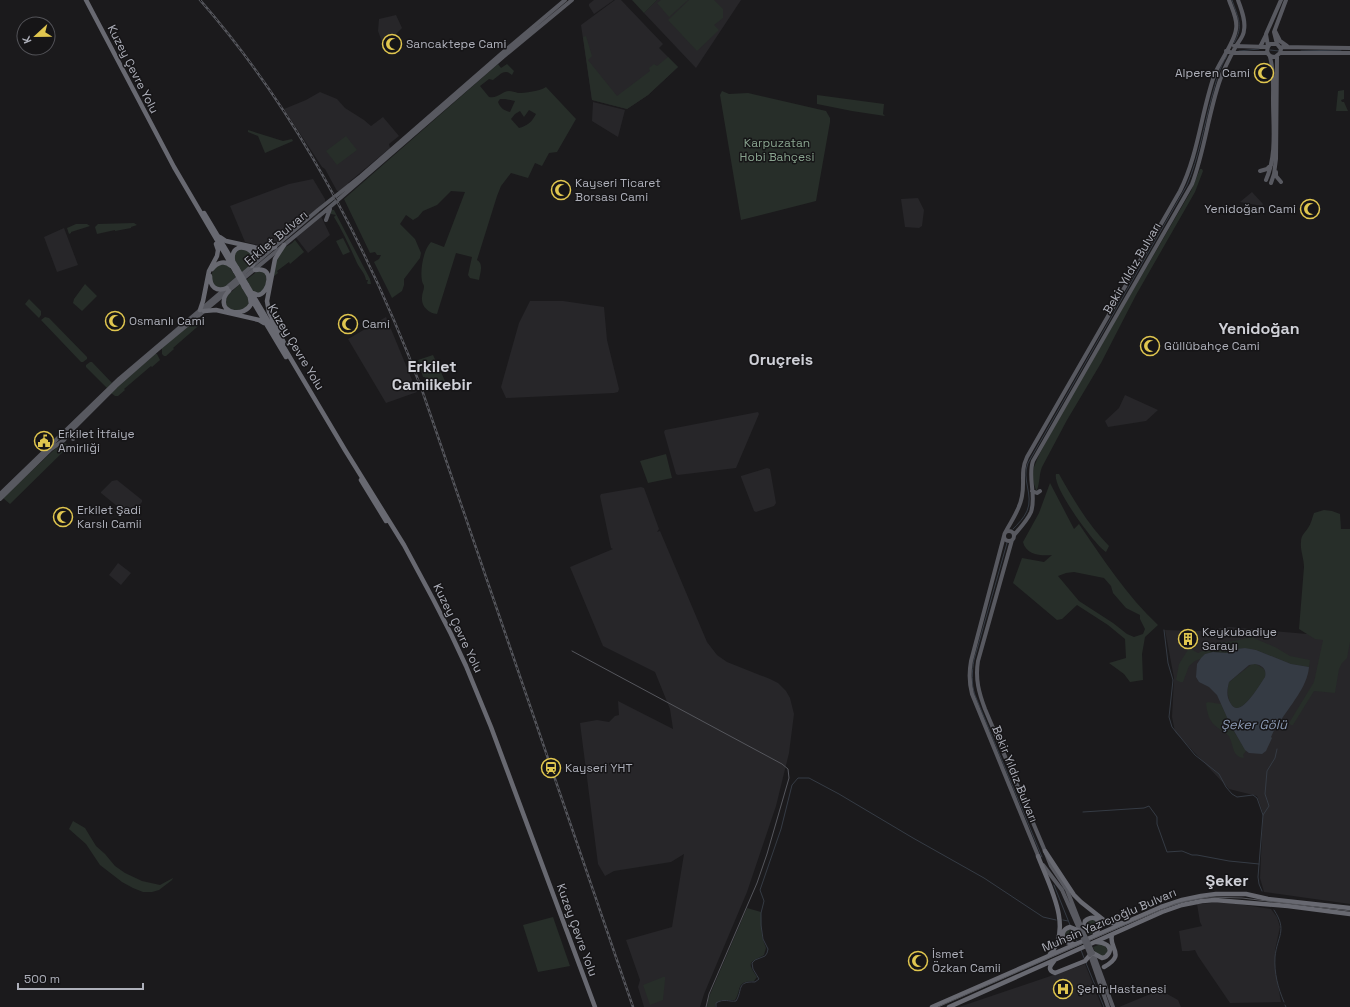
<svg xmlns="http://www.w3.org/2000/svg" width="1350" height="1007" font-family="'Space Grotesk',sans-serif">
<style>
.built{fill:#272629}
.green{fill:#272e29;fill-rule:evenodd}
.water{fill:#353b44;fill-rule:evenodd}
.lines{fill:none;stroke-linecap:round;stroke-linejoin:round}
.stream{stroke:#353b44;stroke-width:1}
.primary{stroke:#585960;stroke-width:4}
.highway{stroke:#686971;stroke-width:4.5}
.tram{stroke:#55565c;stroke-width:1}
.rail-casing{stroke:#55565c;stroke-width:2.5}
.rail{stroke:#161517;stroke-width:1;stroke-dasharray:3;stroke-linecap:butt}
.primary-bridge{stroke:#585960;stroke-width:4}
.highway-bridge{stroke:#686971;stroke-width:4.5}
.labels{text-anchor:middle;stroke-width:3;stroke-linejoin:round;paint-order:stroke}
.poi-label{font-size:12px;fill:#aeb0ba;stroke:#161517;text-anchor:start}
.street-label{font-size:12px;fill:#aeb0ba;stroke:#161517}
.park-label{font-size:12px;fill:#88a38e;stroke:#161517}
.water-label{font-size:13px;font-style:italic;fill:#8a98b1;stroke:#161517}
.district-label{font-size:16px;font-weight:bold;fill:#cfd0d7;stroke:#161517}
</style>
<rect width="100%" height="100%" fill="#1b1a1c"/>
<path class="built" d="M594 0H614L594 14 589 6V4Z
M615 0H621L663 44 659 48 678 67 648 95 627 109 592 100 581 25Z
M657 0H741L696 68 644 13Z
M396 15 402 28 394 36 382 42 378 31 379 19Z
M320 92 337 99 345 108 364 120 371 126 383 117 399 136 389 144 390 148 348 183 349 184 340 191H337L325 169 322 167 284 109 306 100Z
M593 102 625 110 618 137 592 121Z
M313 179 325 199V202L273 245 268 247 245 242 230 206 289 184Z
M1252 192 1263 204 1262 206 1240 202Z
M918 198 924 210 922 226 919 228 905 227 901 199Z
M319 212 330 235 308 253 294 235Z
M64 228 78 265 57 272 44 237Z
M530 301H563L604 307 607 340 619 389 618 392 614 393 506 398 501 387 519 323Z
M386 317 417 392 386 403 348 339Z
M1125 395 1158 410 1146 421 1108 427 1105 421 1119 408Z
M758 412 759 414 736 468 678 475 676 474 664 432 665 430Z
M767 468 770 469 776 503 774 506 756 512 754 511 741 477V476Z
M117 480 142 500V502L131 514 128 515 101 493V492L112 481Z
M641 487 644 488 659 529 657 532 660 531 707 642 717 655 727 662 770 679 778 683 786 691 790 698 794 714 789 753 776 806 747 892 704 994 700 1007H644L638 987 640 980 626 940 672 927 684 854 671 862 614 871 605 876 598 864 580 723 597 720 609 722 615 716 619 715 618 701 673 729 670 709 655 672 603 646 570 567 613 549 611 548 600 496 601 494Z
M118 563 131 573 121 585 109 575Z
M1229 627 1307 634 1350 631V904L1264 892 1260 878 1263 813 1257 796 1229 789 1175 732 1172 717 1174 678 1165 630 1199 631Z
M1225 902 1271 909 1277 917 1280 927 1275 950V969L1281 1002 1230 1003 1198 956 1195 950 1189 951H1182L1179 931 1202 926 1200 922 1197 904Z
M1085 964 1102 1007H959L1077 967Z
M1160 990 1178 1000 1181 1007H1119Z"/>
<path class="green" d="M632 0H657L644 13Z
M661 0H688L669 17 657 3Z
M689 0H714L723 9V18L714 25 719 30 697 51 668 20Z
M586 36 592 56 588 60 617 96 650 71 649 68 654 64 657 66 668 57 678 67 648 95 627 109 592 100 583 37Z
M498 64 501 68 507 64 514 71 512 75C504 68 500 75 493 80L489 79 480 86 489 97C498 99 502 91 509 91 512 91 515 92 518 93 525 93 540 91 546 87L576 119 557 152 549 153 542 166 535 163 528 178 511 173 501 186 497 196 477 260C484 264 480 273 479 280L470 278 468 275 472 257 456 253 437 314C428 313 421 306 422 297 422 293 424 290 424 287 424 284 423 285 422 281 420 271 423 250 431 242L444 247 465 192 451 191 437 205 423 211 418 217 413 220 406 215 400 224 415 239 421 253 420 258 404 279V285L402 291 392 298 374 262 379 259 381 255H377L375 252 370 253 344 199ZM500 99H505L515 101 510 112C505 111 500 108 498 102ZM529 110 536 114C532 122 527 126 519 128L511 119 515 114 520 111 524 117Z
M1344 90V99L1341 100 1342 102H1344L1348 111H1336L1338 91Z
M722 91 729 94 748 93 826 111 830 118V122L816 201 741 220 720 95Z
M817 95 884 104 883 114 885 116 852 111 817 104Z
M248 130 283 141 292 139 293 141 265 153 258 136 248 132Z
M346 136 357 150 337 165 326 151Z
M1200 169H1202L1203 171 1195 192 1136 295 1101 363 1067 420 1042 467C1039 474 1040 482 1037 490H1036L1033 481V472L1034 467 1039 455 1064 409 1191 191Z
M332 210H334L370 279 371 284H368L367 283 368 280H366C365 273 360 269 357 263 350 247 343 232 334 217L336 215 331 214 330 212Z
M134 223 137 225 131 227V228L115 231V230L97 234 95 227 98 224Z
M76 224H87L90 226 71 232V233L69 234 67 228Z
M343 238 350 252 343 255 336 241Z
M295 240 304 252 290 264 289 262 277 271 278 273 273 277C275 267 276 254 285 247 289 245 292 244 295 240Z
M241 248 252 253 253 263 242 273 234 260V254Z
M220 264 228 265 236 277 223 288 214 287C210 274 210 273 220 264Z
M259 270 267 274 265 290 257 295 252 290 246 280Z
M85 284 97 296 82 311 73 303 74 299Z
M240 284 249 298 250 304 245 310 232 311 225 305 227 296Z
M29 299 41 311V315L39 318 25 304Z
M45 317 49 318 87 357V359L83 362H81L41 320Z
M199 317 201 318 204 321 173 348 174 349 166 356H164L162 354V348Z
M155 354H157L160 360 152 367 151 366 124 389 125 390 118 396H115L111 393Z
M433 355 445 381 430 386 425 377H423L418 360Z
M90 362H92L112 383 107 388 86 367V365Z
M64 443 70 445 10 504 3 498 55 449Z
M666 454 672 478 648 483 640 461Z
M1056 474H1059C1073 499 1089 526 1109 546L1106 552C1094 544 1052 487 1056 474Z
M1050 483 1074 529 1079 524C1103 559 1127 596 1158 625L1145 637 1142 654 1143 680 1130 682 1124 674 1109 663 1126 658 1125 639 1108 625 1077 605 1062 619 1057 620 1013 583 1022 558 1044 562 1052 555C1041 556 1026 555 1023 542L1039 513ZM1074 572 1104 578 1111 586 1113 593 1126 608 1140 615V619L1145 629 1143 634 1134 637 1127 634 1113 623 1079 601 1058 576 1066 573Z
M1324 510 1332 511 1340 514 1341 529H1350V642L1347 658 1342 663 1339 669 1335 693 1314 691 1293 725H1291L1289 723 1314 682 1323 640 1315 639 1299 629 1304 567C1304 558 1300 550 1301 542 1301 535 1305 533 1308 528 1311 524 1312 518 1314 513Z
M1251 637 1275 647 1290 656 1310 660 1309 667 1291 664 1256 650 1243 648 1226 653 1214 652 1205 654 1200 659 1195 661 1189 666 1183 682H1180L1176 680 1179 664 1189 648 1198 653 1205 650 1216 643 1234 641Z
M1252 664H1256L1264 669 1266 674 1265 677C1260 684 1240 720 1231 704 1227 697 1227 689 1229 682Z
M1208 702 1221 704 1233 730 1246 751 1243 755 1244 757 1243 758C1231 756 1234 743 1228 735 1225 732 1222 731 1218 728 1209 722 1207 713 1206 703Z
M73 821 85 828 96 846 105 854 115 866 125 873 142 881 160 885 173 878 172 880 159 890 152 892H143L133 888 122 882 100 865 86 844 69 829Z
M747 908 761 912 762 937 766 948 764 955C750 963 746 961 757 977L754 981C735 981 742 990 735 1000H722L716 1003 715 1007H707L708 999Z
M553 917 570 966 538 972 523 925Z
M1090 920H1094L1097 925 1095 932 1088 935C1085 928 1084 925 1090 920Z
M1070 929 1074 930 1079 939 1071 942 1064 940 1065 932Z
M1101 944C1105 946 1107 947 1108 952L1103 957 1096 954 1093 947Z
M663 977H665V980L663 1000 650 1005 643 985Z"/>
<path class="water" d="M1245 648 1256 650 1291 664 1309 667C1307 688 1290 705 1280 722L1277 724 1271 737 1272 738 1266 751 1262 754 1249 753 1245 750 1230 724 1217 695 1209 687 1199 682 1196 677 1197 664 1201 658 1205 654 1213 652 1226 653 1237 649ZM1255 664C1262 665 1267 669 1265 677 1260 684 1240 720 1231 704 1226 697 1227 690 1229 682L1249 665Z"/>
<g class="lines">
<path class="stream" d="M1232 0C1238 18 1244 26 1234 43
M1270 50 1279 51
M1239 51 1259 49
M1301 51 1341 50
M1013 529C1018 524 1024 518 1027 511 1034 495 1021 479 1028 463L1187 185C1199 157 1204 125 1212 96 1216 82 1219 68 1227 56
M1007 543 974 660C972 671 971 684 975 695L1042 857
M1164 630 1168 663 1173 680 1169 717 1172 727 1195 755 1219 774 1226 787 1232 794 1237 797 1253 795 1257 798 1263 815
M1083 812 1144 808 1149 806 1157 817V824L1167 852 1182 851 1192 855H1197L1229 861 1259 864
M1054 885 1070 925
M1262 891 1259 884 1258 877 1263 815 1269 806 1265 794 1267 771 1275 758 1277 749
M1274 910C1288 931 1277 936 1275 957 1274 973 1278 988 1284 1002
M1063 920 1068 921
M1073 931 1077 941
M1081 950 1084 958
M1086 963 1104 1007
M1285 1005 1286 1007
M716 1007V1003C724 998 729 1002 736 1001 743 990 736 981 755 982L759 979 753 969 752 963 755 960 765 956 767 953 768 949 763 939 761 925V913L764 901 760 890 781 829 792 785 798 778H809L839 794 913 838 984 878 1043 917 1056 920"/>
<path class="primary" d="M1275 31 1280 41 1287 46
M1277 44H1270C1265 50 1267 57 1275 57L1280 53 1281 49 1277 44 1274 32 1286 0
M1234 46 1268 47
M1268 46 1266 34 1281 0
M1260 47 1266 35
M1280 47 1350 48
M1226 51 1233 53H1267
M1280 53H1350
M1260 171 1267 169 1271 165
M1276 172V176L1281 182
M1266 180C1277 155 1273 127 1273 100 1273 86 1274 70 1270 57
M1271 183 1274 174 1276 159 1277 57
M326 220 330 209
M72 430 73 439
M1032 491 1037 493 1040 491
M0 494 119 379 318 210 361 176 501 54 565 0
M0 499 51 449 64 440 73 429 116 386 157 350 324 212 503 57 572 0
M1004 536a5 5 0 1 1 10 0a5 5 0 1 1-10 0Z
M1005 533C1011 521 1020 510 1022 496 1025 481 1020 472 1027 457L1180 191C1198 155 1201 114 1214 76 1219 62 1235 42 1236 29 1238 20 1232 9 1229 0
M1014 535C1020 528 1027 521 1031 512 1037 495 1027 478 1033 461L1192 184C1205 150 1208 114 1220 80 1224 68 1230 57 1236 46 1239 41 1244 36 1244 30 1246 20 1241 9 1238 0
M1004 536 971 661C969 672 969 683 972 694L1039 858
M1012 540 978 661C975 679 979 693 985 709L1045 851 1051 866 1067 890 1083 931
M1043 865 1062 890 1080 931
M1093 953 1113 1007
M1090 955 1108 1007"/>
<path class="highway" d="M86 0 174 167 235 271
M204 213 237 268
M220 237 226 241 262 249H268L275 247
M284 245 275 259 267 301 269 312 284 343
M233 261C229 238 263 248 252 266
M212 269C218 262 225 260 231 266
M210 276C210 287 216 292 227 288
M247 285 345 450 404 545 433 599 451 634 466 666 491 727 595 1007
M244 287 286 357
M229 291C227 293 224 297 224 300 221 314 245 317 251 304L250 298
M253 293 258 295C269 294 276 265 255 270
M200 310 203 301 209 271 217 256 218 250 216 244
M204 311 216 310 259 320 264 323
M361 480 386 521
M1045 851 1074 895 1081 902 1105 921 1112 923H1122
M1038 856C1048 883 1074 928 1050 954
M1083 931 1085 921C1096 912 1104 924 1095 934
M1073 944 1064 941C1061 934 1063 929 1070 927L1080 931
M1093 953 1102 958C1108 957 1113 950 1107 945 1104 943 1099 942 1096 942
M1054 961C1050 966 1047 970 1055 973L1085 961 1090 955
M1104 967C1127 954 1108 949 1112 935
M932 1007 1161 907 1182 900 1201 896 1216 894H1246L1268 899 1350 908
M949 1007 1162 912 1182 905 1202 901 1215 900 1288 906 1350 914"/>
<path class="tram" d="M572 651 782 764 788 769 789 778 767 854 757 883 709 994 706 1007
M938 1007 1120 927 1175 904 1187 901 1209 897 1242 898 1350 911"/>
<g class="rail-casing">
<path id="rail" d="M200 0C299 113 369 250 422 390L633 1007"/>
</g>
<use href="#rail" class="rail"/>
<path class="primary-bridge" d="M1080 931 1090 955
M1083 931 1093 953"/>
<path class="highway-bridge" d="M237 268 247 285
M235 271 244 287"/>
</g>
<defs>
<g id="mosque-ring" transform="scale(1)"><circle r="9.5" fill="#161517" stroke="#e0c64f" stroke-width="1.5"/><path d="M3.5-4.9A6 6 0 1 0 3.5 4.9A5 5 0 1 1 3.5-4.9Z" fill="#e0c64f"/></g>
<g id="civic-ring" transform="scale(1)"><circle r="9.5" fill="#161517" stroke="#e0c64f" stroke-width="1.5"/><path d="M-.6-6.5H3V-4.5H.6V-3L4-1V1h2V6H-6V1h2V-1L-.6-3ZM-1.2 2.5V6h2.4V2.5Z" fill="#e0c64f"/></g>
<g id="building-ring" transform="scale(1)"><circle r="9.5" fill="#161517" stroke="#e0c64f" stroke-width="1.5"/><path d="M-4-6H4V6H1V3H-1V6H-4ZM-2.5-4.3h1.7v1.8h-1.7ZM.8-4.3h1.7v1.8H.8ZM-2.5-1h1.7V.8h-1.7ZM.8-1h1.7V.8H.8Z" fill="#e0c64f"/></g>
<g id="station-ring" transform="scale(1)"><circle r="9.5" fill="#161517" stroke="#e0c64f" stroke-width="1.5"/><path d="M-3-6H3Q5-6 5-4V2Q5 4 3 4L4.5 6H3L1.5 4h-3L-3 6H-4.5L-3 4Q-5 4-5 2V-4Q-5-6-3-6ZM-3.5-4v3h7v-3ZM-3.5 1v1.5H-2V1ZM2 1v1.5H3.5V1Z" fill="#e0c64f"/></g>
<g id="hospital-ring" transform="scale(1)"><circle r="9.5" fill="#161517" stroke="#e0c64f" stroke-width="1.5"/><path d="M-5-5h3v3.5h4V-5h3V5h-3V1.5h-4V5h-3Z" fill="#e0c64f"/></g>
</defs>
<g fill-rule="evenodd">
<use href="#mosque-ring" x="392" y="44"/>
<use href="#mosque-ring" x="1264" y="73"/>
<use href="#mosque-ring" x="561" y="190"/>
<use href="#mosque-ring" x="1310" y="209"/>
<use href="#mosque-ring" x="115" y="321"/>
<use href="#mosque-ring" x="348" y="324"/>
<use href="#mosque-ring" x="1150" y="346"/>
<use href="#civic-ring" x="44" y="441"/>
<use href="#mosque-ring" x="63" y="517"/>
<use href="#building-ring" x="1188" y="639"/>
<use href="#station-ring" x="551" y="768"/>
<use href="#mosque-ring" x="918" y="961"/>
<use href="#hospital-ring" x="1063" y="989"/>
</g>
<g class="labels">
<g class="poi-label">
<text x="406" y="48">Sancaktepe Cami</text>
<text x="1250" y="77" text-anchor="end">Alperen Cami</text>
<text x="575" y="187">Kayseri Ticaret<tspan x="575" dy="14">Borsası Cami</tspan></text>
<text x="1296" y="213" text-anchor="end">Yenidoğan Cami</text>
<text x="129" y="325">Osmanlı Cami</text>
<text x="362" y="328">Cami</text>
<text x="1164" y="350">Güllübahçe Cami</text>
<text x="58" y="438">Erkilet İtfaiye<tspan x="58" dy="14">Amirliği</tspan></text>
<text x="77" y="514">Erkilet Şadi<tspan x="77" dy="14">Karslı Camii</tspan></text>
<text x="1202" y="636">Keykubadiye<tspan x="1202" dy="14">Sarayı</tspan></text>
<text x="565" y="772">Kayseri YHT</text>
<text x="932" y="958">İsmet<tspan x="932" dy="14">Özkan Camii</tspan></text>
<text x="1077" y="993">Şehir Hastanesi</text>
</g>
<g class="street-label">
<text transform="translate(133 69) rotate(63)" y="4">Kuzey Çevre Yolu</text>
<text transform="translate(276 238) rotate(-40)" y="4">Erkilet Bulvarı</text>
<text transform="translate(1132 268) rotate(-60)" y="4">Bekir Yıldız Bulvarı</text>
<text transform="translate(296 347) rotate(59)" y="4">Kuzey Çevre Yolu</text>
<text transform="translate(458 628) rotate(64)" y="4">Kuzey Çevre Yolu</text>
<text transform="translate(1015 774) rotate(68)" y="4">Bekir Yıldız Bulvarı</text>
<text transform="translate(1109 920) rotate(-23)" y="4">Muhsin Yazıcıoğlu Bulvarı</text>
<text transform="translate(577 930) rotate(70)" y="4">Kuzey Çevre Yolu</text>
</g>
<g class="park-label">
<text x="777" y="147">Karpuzatan<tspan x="777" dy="14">Hobi Bahçesi</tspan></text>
</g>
<g class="water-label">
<text x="1254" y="729">Şeker Gölü</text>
</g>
<g class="district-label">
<text x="1259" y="334">Yenidoğan</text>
<text x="781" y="365">Oruçreis</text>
<text x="432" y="372">Erkilet<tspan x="432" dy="18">Camiikebir</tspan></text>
<text x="1227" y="886">Şeker</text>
</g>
</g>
<g transform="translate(36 36) rotate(248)"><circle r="19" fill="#161517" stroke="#535358"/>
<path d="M0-3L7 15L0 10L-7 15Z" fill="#e0c64f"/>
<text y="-6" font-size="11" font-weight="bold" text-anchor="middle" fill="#aeb0ba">K</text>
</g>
<path d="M18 983v6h125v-6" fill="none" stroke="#aeb0ba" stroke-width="2"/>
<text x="24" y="983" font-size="12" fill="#aeb0ba" stroke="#161517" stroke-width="3" paint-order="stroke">500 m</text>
</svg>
